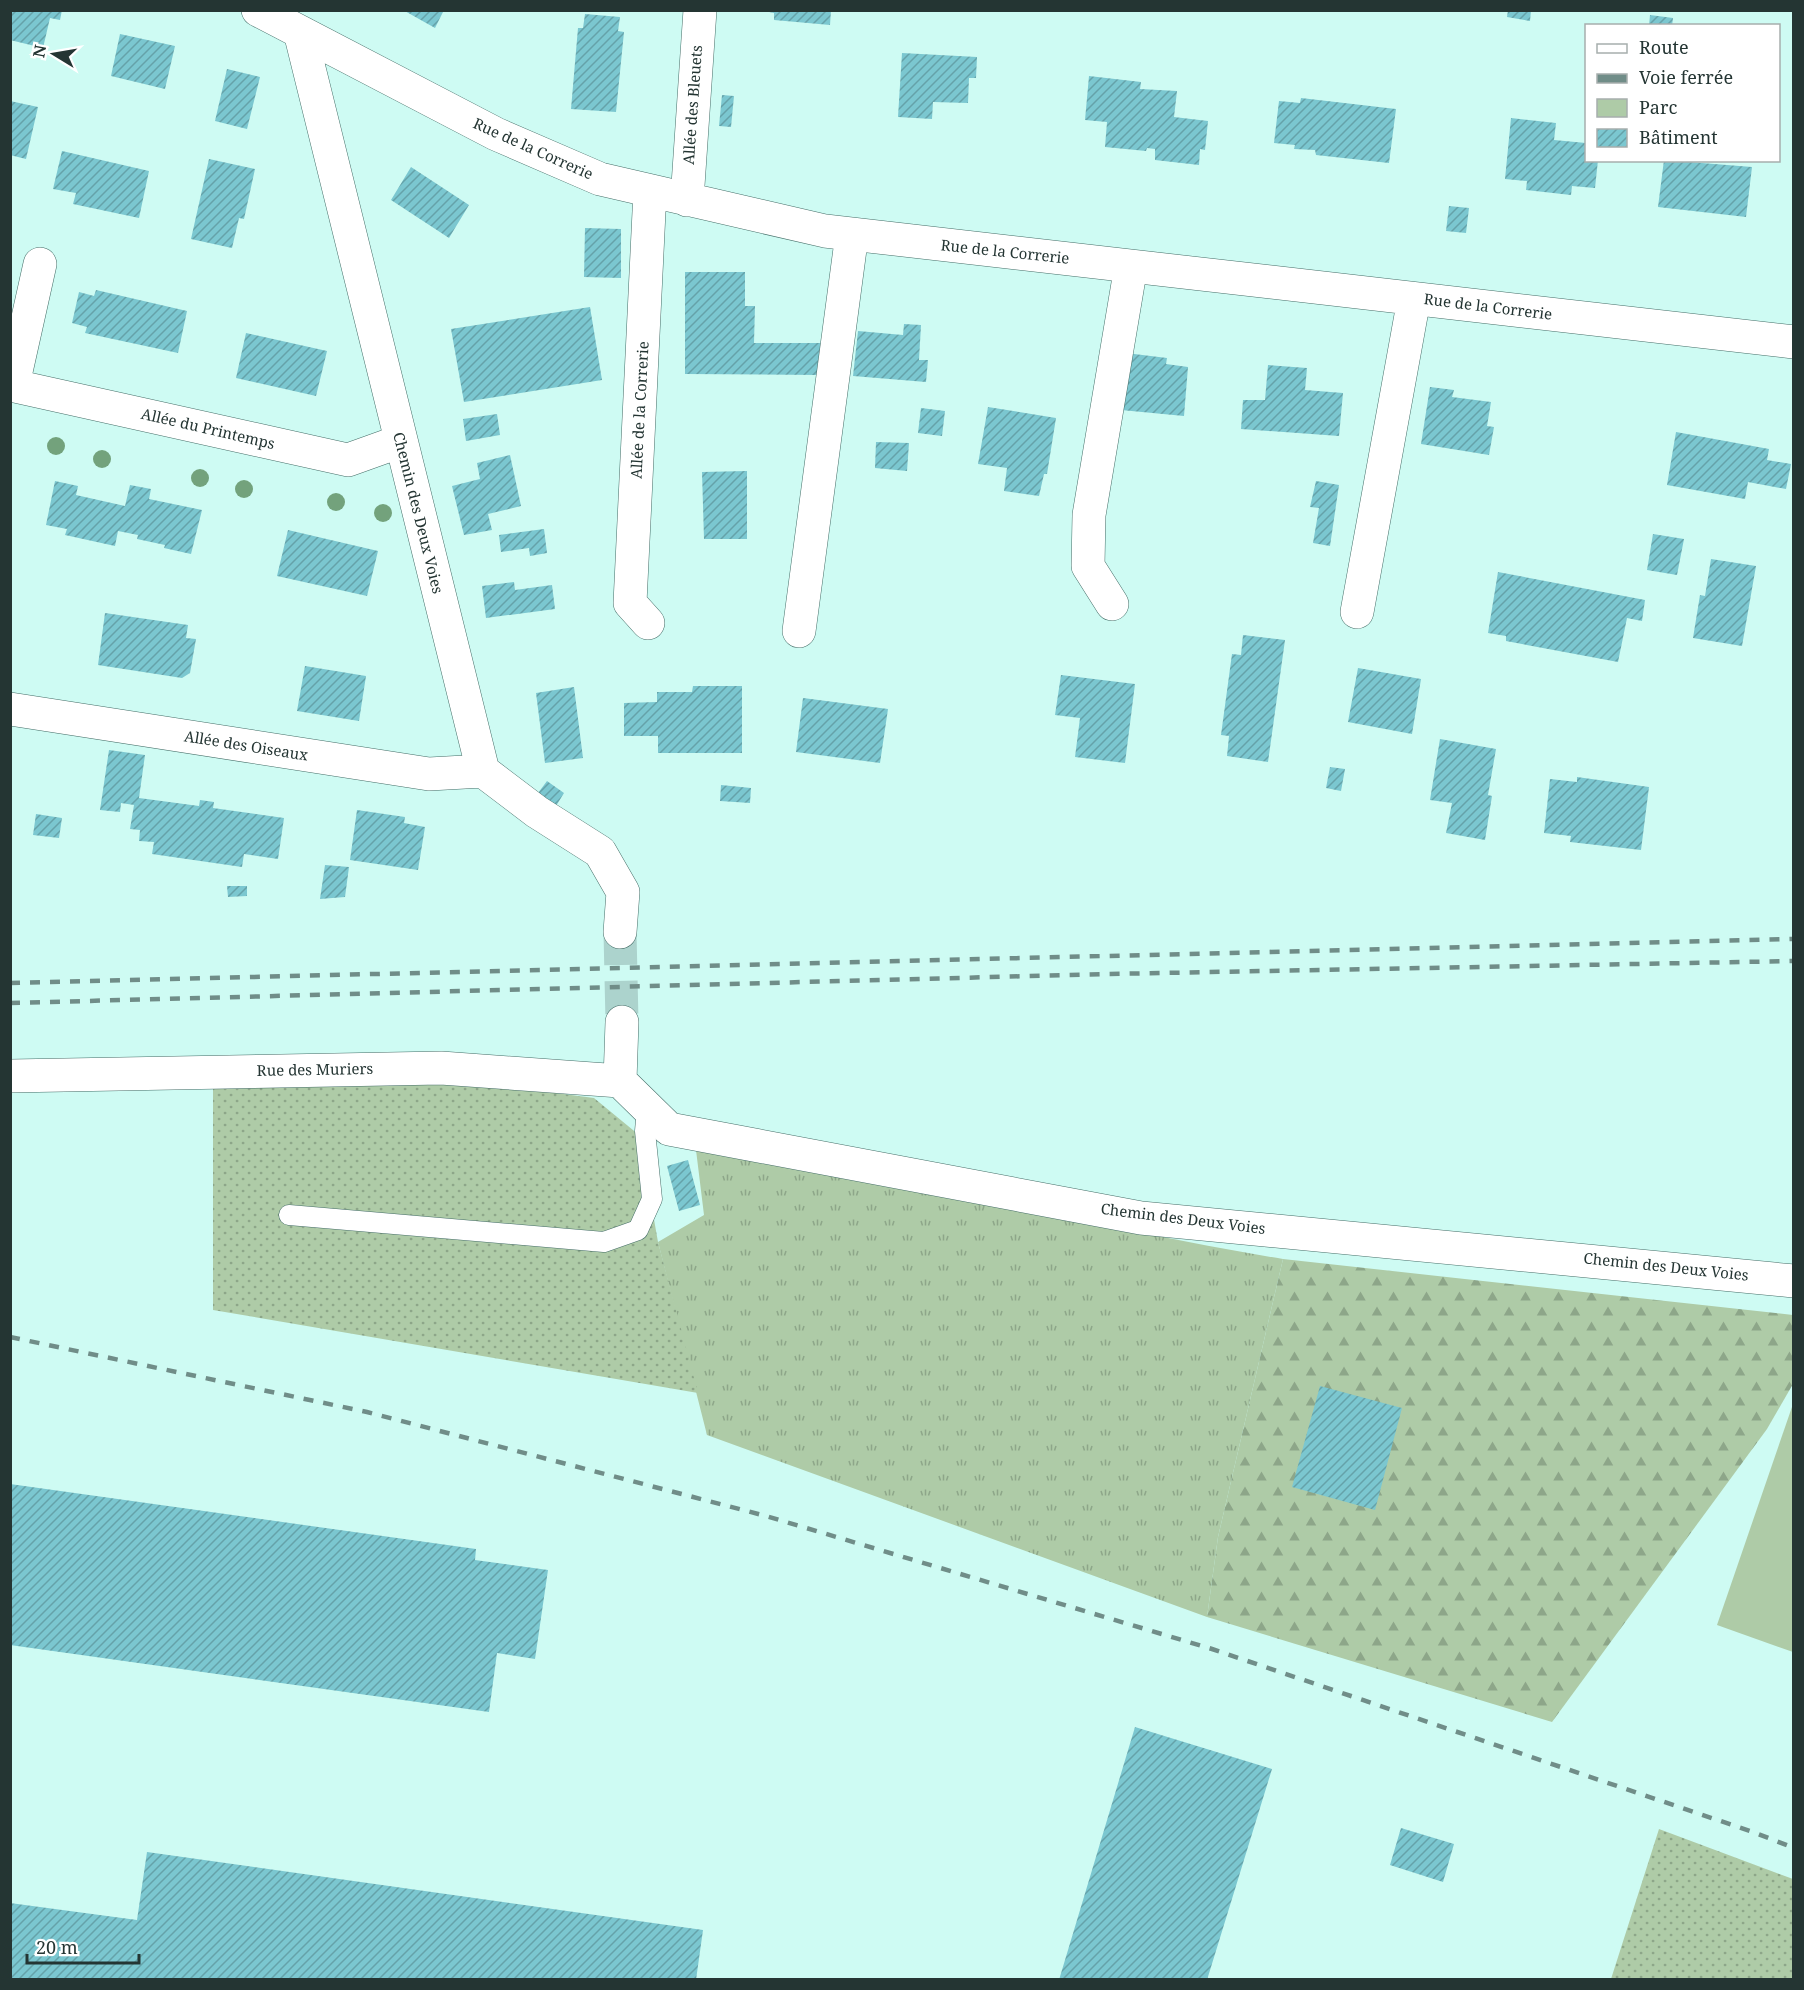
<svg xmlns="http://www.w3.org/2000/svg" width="1804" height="1990" font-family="'Noto Serif',serif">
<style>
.grass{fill:url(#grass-tufts)}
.forest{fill:url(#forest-firs)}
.park{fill:#aecba7}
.garden{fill:url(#garden-dots)}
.building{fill:url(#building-hatch)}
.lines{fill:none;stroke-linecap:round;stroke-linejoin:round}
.street-tunnel{stroke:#acd3cd;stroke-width:33;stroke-dasharray:33 16;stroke-linecap:butt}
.lane-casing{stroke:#456e68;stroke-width:21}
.street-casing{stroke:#456e68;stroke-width:34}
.lane{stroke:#fff;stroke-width:20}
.street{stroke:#fff;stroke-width:33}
.rail{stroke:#708d88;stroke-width:4.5;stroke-dasharray:10 10;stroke-linecap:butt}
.tree{fill:#73a27c}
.labels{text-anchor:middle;stroke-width:4.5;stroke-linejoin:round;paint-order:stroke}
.street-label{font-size:15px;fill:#243533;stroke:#fff}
</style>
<defs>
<pattern id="grass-tufts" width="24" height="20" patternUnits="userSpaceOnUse" patternTransform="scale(1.5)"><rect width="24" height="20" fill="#aecba7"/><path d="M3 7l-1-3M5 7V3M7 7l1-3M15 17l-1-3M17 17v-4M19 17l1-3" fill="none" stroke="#8da689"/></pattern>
<pattern id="forest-firs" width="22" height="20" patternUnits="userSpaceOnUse" patternTransform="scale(1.5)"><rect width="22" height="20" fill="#aecba7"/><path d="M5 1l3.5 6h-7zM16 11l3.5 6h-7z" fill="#8da689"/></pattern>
<pattern id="garden-dots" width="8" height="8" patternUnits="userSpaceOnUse" patternTransform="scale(1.5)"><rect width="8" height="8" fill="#aecba7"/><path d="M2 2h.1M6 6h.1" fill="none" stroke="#8da689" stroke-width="1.8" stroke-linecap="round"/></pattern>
<pattern id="building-hatch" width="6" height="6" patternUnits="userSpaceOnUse" patternTransform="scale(1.5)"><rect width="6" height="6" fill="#7bc7d0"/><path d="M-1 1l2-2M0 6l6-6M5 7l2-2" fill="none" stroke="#65a2a9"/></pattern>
</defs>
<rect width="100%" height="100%" fill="#cefbf3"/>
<path class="grass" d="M696 1150C893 1173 1087 1227 1283 1259L1218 1537 1207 1617 707 1435 658 1242 704 1215Z"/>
<path class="forest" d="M1283 1259 1793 1315V1384L1767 1429 1552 1722 1207 1617 1218 1537Z"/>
<path class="park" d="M1793 1404V1652L1717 1625Z"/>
<path class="garden" d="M463 1081 594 1098 639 1135 658 1242 698 1393 213 1310V1084Z
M1659 1829 1793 1879V1979H1611Z"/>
<path class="building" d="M10 10H62L60 20 50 18 43 48 10 40Z
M403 10H444L435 28Z
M759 10H831L830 25 774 20V13Z
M1508 10H1531L1530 21 1507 17Z
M585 14 620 17 618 31 624 32 616 112 571 109 578 28H583Z
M1650 15 1673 18 1672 26H1649Z
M120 34 175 46 165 89 111 76Z
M902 53 977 57 976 78H969L968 103 933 102 932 119 898 117Z
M227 69 260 77 247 129 215 121Z
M1089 76 1141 82 1140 89 1177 91 1174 117 1208 121 1205 150 1200 149 1199 165 1155 160V149L1147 148 1146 151 1105 147 1107 122 1085 120Z
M722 95 734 96 731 127 719 126Z
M1301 98 1396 109 1389 163 1316 155 1315 150 1294 149 1295 145 1274 143 1279 101 1300 103Z
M10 101 38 107 26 159 10 155Z
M1511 118 1556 123 1554 140 1586 143V160H1598L1595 188 1572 186 1571 195 1526 190 1527 181 1505 179Z
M62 151 149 171 139 218 73 204 76 193 53 189Z
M209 159 255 169 244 219 239 218 232 248 191 239Z
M1664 160 1752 167 1746 217 1658 207Z
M411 167 469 205 449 238 391 200Z
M1449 206 1469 208 1466 233 1446 231Z
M585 228 621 229V278L584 277Z
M685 272H745V306H755L754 343H822L818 375 685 374Z
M96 290 187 311 178 353 85 333 87 327 72 323 79 292 94 296Z
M590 307 602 380 464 402 451 329Z
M904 324 921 325 919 360H928L926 382 853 376 858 331 903 335Z
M246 333 327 351 316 396 236 378Z
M1126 353 1167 358 1166 364 1188 367 1184 416 1121 410Z
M1268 365 1307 368 1305 390 1343 393 1339 436 1241 429 1243 400H1265Z
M1430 387 1454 390 1452 397 1491 402 1487 426 1494 427 1489 455 1421 444Z
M988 407 1056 418 1047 474H1044L1039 496 1004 491 1007 468 978 464Z
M921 408 945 411 942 436 918 433Z
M497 414 500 435 466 441 463 419Z
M1676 432 1769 449 1767 460 1791 464 1786 489 1748 482 1745 499 1667 485Z
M876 442 909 443 907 471 875 468Z
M510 455 521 506 488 514 492 530 464 535 452 486 480 479 477 463Z
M747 471V539H704L702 472Z
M55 481 78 486 76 495 125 506 130 485 151 489 149 499 202 510 191 554 164 548 165 545 137 539 138 535 118 531 115 546 65 535 67 529 46 525Z
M1316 481 1339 485 1330 546 1313 543 1319 508 1310 507Z
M544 529 547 553 530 556 529 548 501 552 499 535Z
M288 530 378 551 367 596 277 576Z
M1653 534 1684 539 1677 575 1647 570Z
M1711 559 1756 566 1742 646 1693 638 1700 595 1705 596Z
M1498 572 1645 600 1642 621 1627 618 1618 662 1506 641V636L1488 633Z
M514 582 515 590 552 585 555 609 486 618 482 586Z
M105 613 188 625 186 638 196 639 190 673 182 678 98 665Z
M1243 635 1285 640 1268 762 1227 756 1229 736 1221 735 1232 654 1241 655Z
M305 666 366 676 359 721 297 711Z
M1358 668 1421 679 1412 734 1348 722Z
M1061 675 1135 684 1125 763 1075 757 1080 718 1055 715Z
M693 686H742V753H658V736H624V703L657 702V692H692Z
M574 687 583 758 545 763 536 693Z
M803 698 888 709 880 763 796 752Z
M1440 739 1496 749 1488 795 1492 796 1485 840 1446 833 1452 803 1430 800Z
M109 750 145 755 139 798 199 806 200 800 214 802 213 808 284 818 278 859 244 854 242 867 152 854 154 842 139 841 140 830 130 829 134 805 121 803 120 812 100 810Z
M1330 767 1345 769 1341 791 1326 788Z
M1577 777 1649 787 1641 850 1570 842 1571 836 1544 833 1550 779 1577 782Z
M547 781 564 793 556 806 538 793Z
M721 785 751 788 750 803 720 801Z
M357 810 405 817 404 823 425 827 418 870 350 860Z
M36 814 62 818 59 838 33 835Z
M325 865 349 867 345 897 320 899Z
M227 886H247V896L228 897Z
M688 1160 700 1205 679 1211 667 1166Z
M1320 1386 1402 1408 1375 1510 1292 1487Z
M10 1484 476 1549 475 1560 548 1570 535 1659 497 1653 489 1712 10 1645Z
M1135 1727 1272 1769 1207 1980H1059Z
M1401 1828 1454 1844 1443 1882 1390 1865Z
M147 1852 703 1930 696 1980H10V1903L137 1920Z"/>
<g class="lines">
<path class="street-tunnel" d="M620 932 622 1022"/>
<g class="lane-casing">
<path id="lane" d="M289 1215 604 1242 638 1230 652 1199 645 1131 647 1108"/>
</g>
<g class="street-casing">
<path id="street" d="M258 10 496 134 600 179 825 231 1794 342
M300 32 483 771 537 812 600 852 623 892 620 932
M687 200 700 10
M10 385 348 460 401 441
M13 385 40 264
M1112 604 1088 566 1089 515 1131 266
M1357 612 1414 299
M648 623 630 603 650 191
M799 631 852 234
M10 709 429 774 483 771
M622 1022 620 1081 669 1129 1141 1218 1794 1281
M10 1076 441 1068 620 1081"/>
</g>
<use href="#lane" class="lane"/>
<use href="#street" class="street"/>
<path class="rail" d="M10 983 1794 939
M10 1003 1107 974 1794 961
M10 1337 367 1412 766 1516 1212 1649 1753 1832 1794 1848"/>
</g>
<g class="tree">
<circle cx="56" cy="446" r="9"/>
<circle cx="102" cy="459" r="9"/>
<circle cx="200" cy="478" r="9"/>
<circle cx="244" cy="489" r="9"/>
<circle cx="336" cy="502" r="9"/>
<circle cx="383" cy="513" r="9"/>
</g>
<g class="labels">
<g class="street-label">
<text transform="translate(693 105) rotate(-86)" y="5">Allée des Bleuets</text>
<text transform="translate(533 149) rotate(24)" y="5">Rue de la Correrie</text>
<text transform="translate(1005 252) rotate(6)" y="5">Rue de la Correrie</text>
<text transform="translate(1488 307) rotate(7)" y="5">Rue de la Correrie</text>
<text transform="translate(640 410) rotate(-87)" y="5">Allée de la Correrie</text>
<text transform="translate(208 429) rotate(13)" y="5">Allée du Printemps</text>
<text transform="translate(418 513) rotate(76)" y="5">Chemin des Deux Voies</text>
<text transform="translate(246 746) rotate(9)" y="5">Allée des Oiseaux</text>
<text transform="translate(315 1070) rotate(-1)" y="5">Rue des Muriers</text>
<text transform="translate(1183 1219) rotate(7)" y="5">Chemin des Deux Voies</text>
<text transform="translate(1666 1267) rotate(6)" y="5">Chemin des Deux Voies</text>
</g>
</g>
<rect width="1804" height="1990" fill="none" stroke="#243533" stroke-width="24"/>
<rect x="1585" y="24" width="195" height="138" fill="#ffffff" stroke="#a7aead" stroke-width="1.5"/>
<rect x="1597" y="44" width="30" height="9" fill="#ffffff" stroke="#a7aead" stroke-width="1.5"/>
<text x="1639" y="54" font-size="18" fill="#243533">Route</text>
<rect x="1597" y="74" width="30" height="9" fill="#708d88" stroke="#a7aead" stroke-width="1.5"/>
<text x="1639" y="84" font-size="18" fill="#243533">Voie ferrée</text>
<rect x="1597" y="99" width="30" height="18" fill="#aecba7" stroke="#a7aead" stroke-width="1.5"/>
<text x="1639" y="114" font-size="18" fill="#243533">Parc</text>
<rect x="1597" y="129" width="30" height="18" fill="url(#building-hatch)" stroke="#a7aead" stroke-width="1.5"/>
<text x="1639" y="144" font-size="18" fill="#243533">Bâtiment</text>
<g transform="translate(54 54) rotate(281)" stroke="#ffffff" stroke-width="4.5" paint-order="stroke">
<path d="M0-4.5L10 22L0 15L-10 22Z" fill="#243533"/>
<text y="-9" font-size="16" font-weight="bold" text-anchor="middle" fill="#243533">N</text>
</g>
<path d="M27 1954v9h112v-9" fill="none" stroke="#243533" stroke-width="3"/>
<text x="36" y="1954" font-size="18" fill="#243533" stroke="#ffffff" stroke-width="4.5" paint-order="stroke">20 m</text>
</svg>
